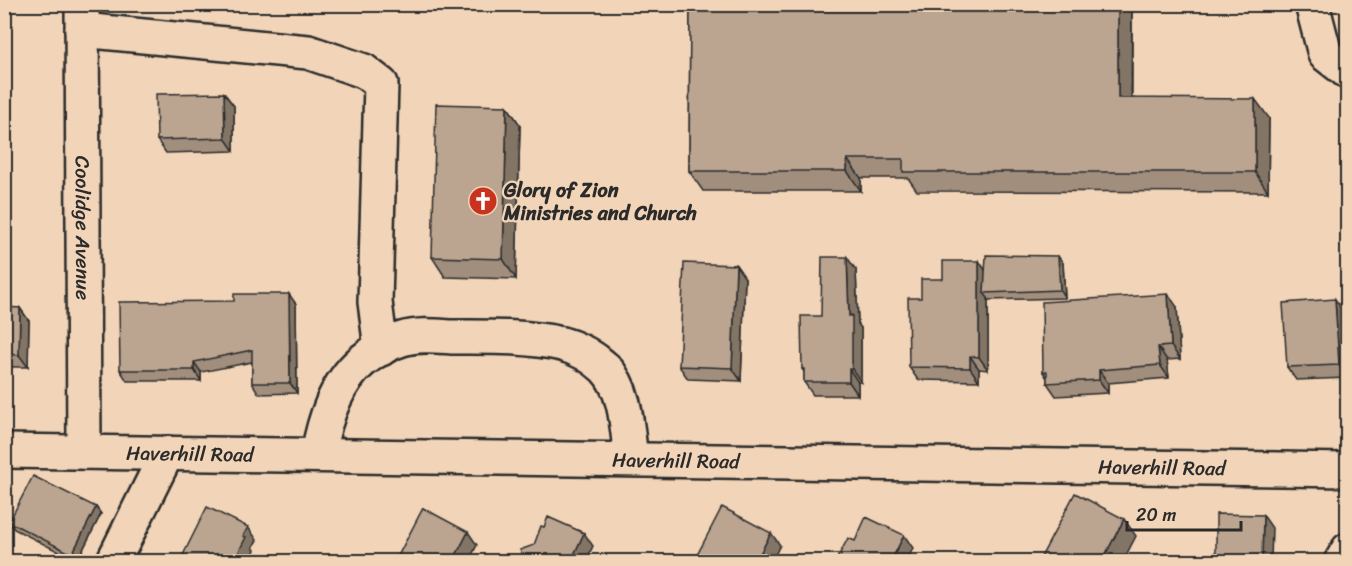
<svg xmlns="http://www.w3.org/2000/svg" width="1352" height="566" font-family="Sriracha,sans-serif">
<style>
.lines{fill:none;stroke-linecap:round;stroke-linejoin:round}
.minor-casing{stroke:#2b2b2b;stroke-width:38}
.minor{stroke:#f2d5b8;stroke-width:33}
.wall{fill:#a18e7d;stroke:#2b2b2b;stroke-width:1.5}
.shaded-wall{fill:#837466;stroke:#2b2b2b;stroke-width:1.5}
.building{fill:#bba591;stroke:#2b2b2b;stroke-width:1.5}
.labels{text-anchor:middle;stroke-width:4.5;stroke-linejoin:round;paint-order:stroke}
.poi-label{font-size:20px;font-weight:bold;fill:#2b2b2b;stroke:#f2d5b8;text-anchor:start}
.street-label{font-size:20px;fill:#2b2b2b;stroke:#f2d5b8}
</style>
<rect width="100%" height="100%" fill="#f2d5b8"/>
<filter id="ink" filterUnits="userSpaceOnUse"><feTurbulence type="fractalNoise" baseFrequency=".0167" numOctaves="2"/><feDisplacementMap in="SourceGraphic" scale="12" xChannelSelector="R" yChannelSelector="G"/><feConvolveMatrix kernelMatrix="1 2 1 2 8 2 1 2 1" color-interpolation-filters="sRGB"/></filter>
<g filter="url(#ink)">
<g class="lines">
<g class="minor-casing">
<g id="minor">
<path id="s1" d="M82 4 84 452"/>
<path d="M1312 4 1325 54 1348 72"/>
<path d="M82 30 308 52 364 71 381 84 375 302 381 349"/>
<path id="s2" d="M4 451 1348 470"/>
<path d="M318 454C324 421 335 384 362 361 373 352 389 343 402 339 418 334 436 336 452 337 488 337 527 336 562 344 577 348 593 357 605 368 627 391 627 430 631 459"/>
<path d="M113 562 167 453"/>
<path d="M1341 562 1348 550"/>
</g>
</g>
<use href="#minor" class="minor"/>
</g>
<path class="wall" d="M690 4H1132V98L1269 118 1268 192 917 191 908 178H861V191H703L689 171Z
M224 93 234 106V151L166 153 157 140Z
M507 106 520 125 516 279 445 277 432 257Z
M979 261 985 271 1063 263 1065 298 989 300 988 298V370L979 369V381L918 380 909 367 921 298 943 279Z
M736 265 745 278 741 381 688 379 679 366Z
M856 270 858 324 861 328V382H858V395H813L804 382V372L802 369 821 316Z
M4 287 11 295 10 308H20L29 321 28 367H8V370L4 371Z
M296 304 297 393 259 394 252 383V362L201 372V381H127L120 370Z
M1177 307 1180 359 1167 360 1169 378 1108 383V393L1056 396 1047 383V378L1043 372Z
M1344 312 1347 378 1296 380 1287 367Z
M96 507 101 514 77 561 14 529 9 522Z"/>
<path class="shaded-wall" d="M1118 4H1132L1131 118 1118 98Z
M224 93 234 106V151L225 138Z
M1255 99 1269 118 1268 192 1255 172Z
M507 106 520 125 516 279 503 259Z
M847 159 861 178V191L847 171Z
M1058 256 1063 263 1065 298 1060 290Z
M847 257 856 270 858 324 861 328V382L852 369 849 316Z
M979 261 988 274 984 293 988 298V370L979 357Z
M736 265 745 278 741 381 732 368Z
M4 287 11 295 9 320 4 313Z
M289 294 296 304 297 393 290 383Z
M1168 294 1177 307 1180 359 1171 346Z
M1335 299 1344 312 1347 377 1339 365Z
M20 308 29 321 28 367 19 355Z
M1158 347 1167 360 1169 378 1160 365Z
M970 356 979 369V381L970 368Z
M4 362 8 367V370L4 365Z
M194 362 201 372V381L194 370Z
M849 369 858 382V395L849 382Z
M1099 370 1108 383V393L1099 380Z
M96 507 101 514 77 561 72 554Z
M1263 515 1272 528 1271 561H1262Z
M1124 519 1136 536 1123 561H1102Z
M248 527 257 540 253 547 255 550 249 561H234L243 536Z
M468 532 477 545 469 561H453Z
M584 533 593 546 586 561H571Z
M771 533 780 545 772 561H756Z
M904 535 913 548 907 561H891Z"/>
<path class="building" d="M690 4H1118V98L1255 99V172H903V159H847V171H689Z
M224 93 225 138 157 140 156 94Z
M436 104 507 106 503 259 432 257Z
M986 255 1058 256 1060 290 984 293Z
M822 257H847L849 316 852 315V369H849V382H804V369H802L801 316H821Z
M943 261H979V357L970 356V368L909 367 908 298H921V279H943Z
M684 263 736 265 732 368 679 366Z
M234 294H289L290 383H252V350L194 362V370H120L119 302 234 301Z
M1168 294 1171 346 1158 347 1160 365 1099 370V380L1047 383V372H1043L1042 302Z
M1335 299 1339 365 1287 367 1283 303Z
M4 307 20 308 19 355 4 354Z
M33 476 96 507 72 554 9 522Z
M1075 493 1124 519 1102 561H1039Z
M207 507 248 527 243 536 246 537 234 561H180Z
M722 507 771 533 756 561H694Z
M423 508 468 532 453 561H404L397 558Z
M1216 514 1263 515 1262 561H1216Z
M548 517 584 533 571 561H525L520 550 534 545 541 526 544 527Z
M866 517 904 535 891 561H836L848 538 855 541Z"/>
</g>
<defs>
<g id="church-disc" transform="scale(1.5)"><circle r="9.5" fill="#c8321e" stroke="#f2d5b8"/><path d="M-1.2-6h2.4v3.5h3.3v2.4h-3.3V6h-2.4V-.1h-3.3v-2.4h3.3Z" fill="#fff"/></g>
</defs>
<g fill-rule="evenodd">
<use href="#church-disc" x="483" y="201"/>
</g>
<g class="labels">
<g class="poi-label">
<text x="504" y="197">Glory of Zion<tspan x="504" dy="23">Ministries and Church</tspan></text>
</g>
<g class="street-label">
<text dy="7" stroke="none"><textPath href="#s1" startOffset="224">Coolidge Avenue</textPath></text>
<text dy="7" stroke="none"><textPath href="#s2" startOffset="186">Haverhill Road</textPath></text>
<text dy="7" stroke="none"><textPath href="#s2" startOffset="672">Haverhill Road</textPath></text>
<text dy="7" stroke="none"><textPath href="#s2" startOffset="1158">Haverhill Road</textPath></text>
</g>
</g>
<rect width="1352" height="566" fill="none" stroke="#f2d5b8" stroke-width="24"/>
<rect x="12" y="12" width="1328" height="542" fill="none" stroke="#2b2b2b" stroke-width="2" filter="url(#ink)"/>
<path d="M1127 521v9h114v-9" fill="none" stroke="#2b2b2b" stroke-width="3"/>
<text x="1136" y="521" font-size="18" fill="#2b2b2b" stroke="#f2d5b8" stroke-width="4.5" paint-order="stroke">20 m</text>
</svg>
